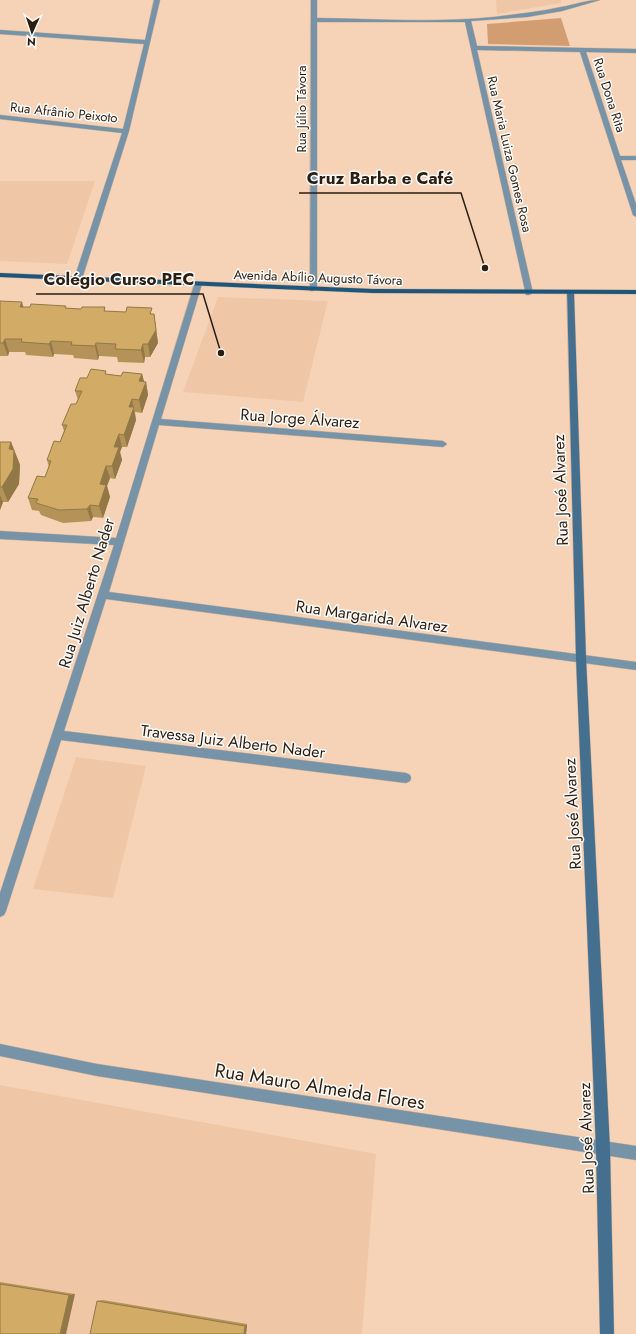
<svg xmlns="http://www.w3.org/2000/svg" width="636" height="1334" font-family="Jost,sans-serif">
<style>
.built{fill:#efc7a6}
.green{fill:#d29e71}
.lines{fill:none;stroke-linecap:round;stroke-linejoin:round}
.street-casing{stroke:#d1b299;stroke-width:1}
.secondary-casing{stroke:#d1b299;stroke-width:1}
.primary-casing{stroke:#d1b299;stroke-width:1}
.street{fill:#7793a8;fill-rule:evenodd}
.secondary{fill:#456f8e;fill-rule:evenodd}
.primary{fill:#1d567b;fill-rule:evenodd}
.wall{fill:#b59358}
.shaded-wall{fill:#937847}
.building{fill:#d2ab66;stroke:#937847}
.labels{text-anchor:middle;stroke-width:3;stroke-linejoin:round;paint-order:stroke}
.far-street-label{font-size:13px;fill:#2a1e13;stroke:#fefbf8}
.street-label{font-size:16px;fill:#2a1e13;stroke:#fefbf8}
.near-street-label{font-size:19px;fill:#2a1e13;stroke:#fefbf8}
.leader{fill:none;stroke:#2a1e13;stroke-width:1.5}
.callout-dot{fill:#2a1e13;stroke:#fefbf8;stroke-width:1.5}
.callout-label{font-size:17px;text-anchor:middle;font-weight:bold;fill:#2a1e13;stroke:#fefbf8;stroke-width:3;stroke-linejoin:round;paint-order:stroke}
</style>
<rect width="100%" height="100%" fill="#f6d3b7"/>
<path class="built" d="M496 0H561V3L497 14Z
M0 181H95L67 264 0 261Z
M218 297 328 301 303 402 183 392Z
M76 757 146 766 113 898 33 889Z
M0 1085 376 1154 362 1334H0Z"/>
<path class="green" d="M561 18 570 46 488 44 487 24Z"/>
<g class="lines">
<g class="street-casing">
<path id="street" d="M154 0H160L129 131 82 279 78 281H75L74 279 122 133 0 119V115L123 129 144 44 0 34V30L145 40Z
M311 0H317V18C376 19 436 23 494 17 517 14 539 12 561 7 574 5 586 0 600 0L562 11 527 17 471 21 477 46 636 49V53L586 52 620 156H636V160H621L636 204V217L633 215 580 52 477 50 533 293 529 295H526L465 22H317V289L313 291H310Z
M195 282H198L202 284 161 419 443 441 447 444 443 447 159 425 109 592 636 662V670L106 599 64 731 406 773 410 775 411 778 410 781 406 783 61 740 6 911 4 915 0 917V893L114 545 0 539V531L116 538Z
M0 1044 97 1064 636 1146V1160L97 1076 0 1056Z"/>
</g>
<g class="secondary-casing">
<path id="secondary" d="M567 291H570L574 293 586 658 610 1149 614 1334H600L596 1149 576 658Z"/>
</g>
<g class="primary-casing">
<path id="primary" d="M0 273 373 289 636 290V294L373 293 0 277Z"/>
</g>
<use href="#street" class="street"/>
<use href="#secondary" class="secondary"/>
<use href="#primary" class="primary"/>
</g>
<path class="wall" d="M0 301 23 307 81 309 105 307V311L154 314 158 343 150 357H145L144 363 118 362 117 357 99 356 98 360 74 358 73 355 54 354 53 357 26 355 25 352H9L8 356H0Z
M107 374 121 376 142 374 144 382H146L148 395 142 413 135 412 136 420 127 447H122L120 452 122 460 115 479 110 478 107 486 110 497 103 518 93 517 91 521 63 523 41 515 39 511 32 510 28 498 45 477 49 467 47 460 60 442 64 431 62 425 76 404 78 400 75 391Z
M0 442H11L20 465 19 484 8 502H3L0 510Z
M0 1282 75 1294 0 1334Z
M103 1300 247 1324 246 1334H90L97 1301Z"/>
<path class="shaded-wall" d="M22 302 26 316 20 307Z
M154 314 158 343 150 357 148 344Z
M5 339 9 352 8 356 3 343Z
M51 341 54 354 53 357 49 344Z
M96 343 99 356 98 360 95 346Z
M143 344 145 357 144 363 141 350Z
M142 374 145 385 146 382 148 395 142 413 139 400V381Z
M132 399 136 420 127 447 124 435 129 407Z
M119 434 122 447 120 452 122 460 115 479 112 466 114 447Z
M11 442 20 465 19 484 8 502 2 487 9 449Z
M106 466 110 478 107 486 110 497 103 518 99 506 100 484Z
M0 495 3 502 0 510Z
M90 505 93 517 91 521 87 509Z
M75 1294 66 1334H60L69 1295Z
M247 1324 246 1334H244L245 1326Z"/>
<path class="building" d="M0 301 22 302 20 307H30L31 304 66 306 65 308 81 309 82 307H105L104 311 126 312 127 307 152 308 150 314H154L156 330 148 344H143L141 350 115 349 116 344 96 343 95 346 71 345 72 342 51 341 49 344 21 342 22 339H5L3 343H0Z
M91 369 106 371 105 374 121 376 123 372 142 374 139 381 146 382 139 400 132 399 129 407H134L124 435 119 434 114 447H119L112 466H106L100 484 106 485 99 506 90 505 87 509 59 510 36 503 38 499 28 498 37 476 45 477 51 461 47 460 54 441 60 442 67 425H62L71 404H76L82 391H75L80 378H87Z
M0 442H11L9 449 14 450 13 469 2 487H0Z
M0 1284 69 1295 60 1334H0Z
M97 1301 245 1326 244 1334H90Z"/>
<g class="labels">
<g class="far-street-label">
<text transform="translate(610 95) rotate(72)" y="5">Rua Dona Rita</text>
<text transform="translate(301 109) rotate(-90)" y="5">Rua Júlio Távora</text>
<text transform="translate(64 112) rotate(6)" y="5">Rua Afrânio Peixoto</text>
<text transform="translate(510 154) rotate(77)" y="5">Rua Maria Luiza Gomes Rosa</text>
<text transform="translate(318 277) rotate(2)" y="5">Avenida Abílio Augusto Távora</text>
</g>
<g class="street-label">
<text transform="translate(300 418) rotate(4)" y="6">Rua Jorge Álvarez</text>
<text transform="translate(560 490) rotate(-92)" y="6">Rua José Alvarez</text>
<text transform="translate(86 593) rotate(-73)" y="6">Rua Juiz Alberto Nader</text>
<text transform="translate(372 616) rotate(8)" y="6">Rua Margarida Alvarez</text>
<text transform="translate(233 741) rotate(7)" y="6">Travessa Juiz Alberto Nader</text>
<text transform="translate(572 814) rotate(-93)" y="6">Rua José Alvarez</text>
<text transform="translate(586 1138) rotate(-92)" y="6">Rua José Alvarez</text>
</g>
<g class="near-street-label">
<text transform="translate(320 1086) rotate(9)" y="7">Rua Mauro Almeida Flores</text>
</g>
</g>
<path class="leader" d="M485 268L461 193H299M221 353L203 294H36"/>
<g class="callout-dot">
<circle cx="485" cy="268" r="4"/>
<circle cx="221" cy="353" r="4"/>
</g>
<g class="callout-label">
<text x="380" y="184">Cruz Barba e Café</text>
<text x="119" y="285">Colégio Curso PEC</text>
</g>
<g transform="translate(32 32) rotate(183)" stroke="#fefbf8" stroke-width="3" paint-order="stroke">
<path d="M0-3L7 15L0 10L-7 15Z" fill="#2a1e13"/>
<text y="-6" font-size="11" font-weight="bold" text-anchor="middle" fill="#2a1e13">N</text>
</g>
</svg>
